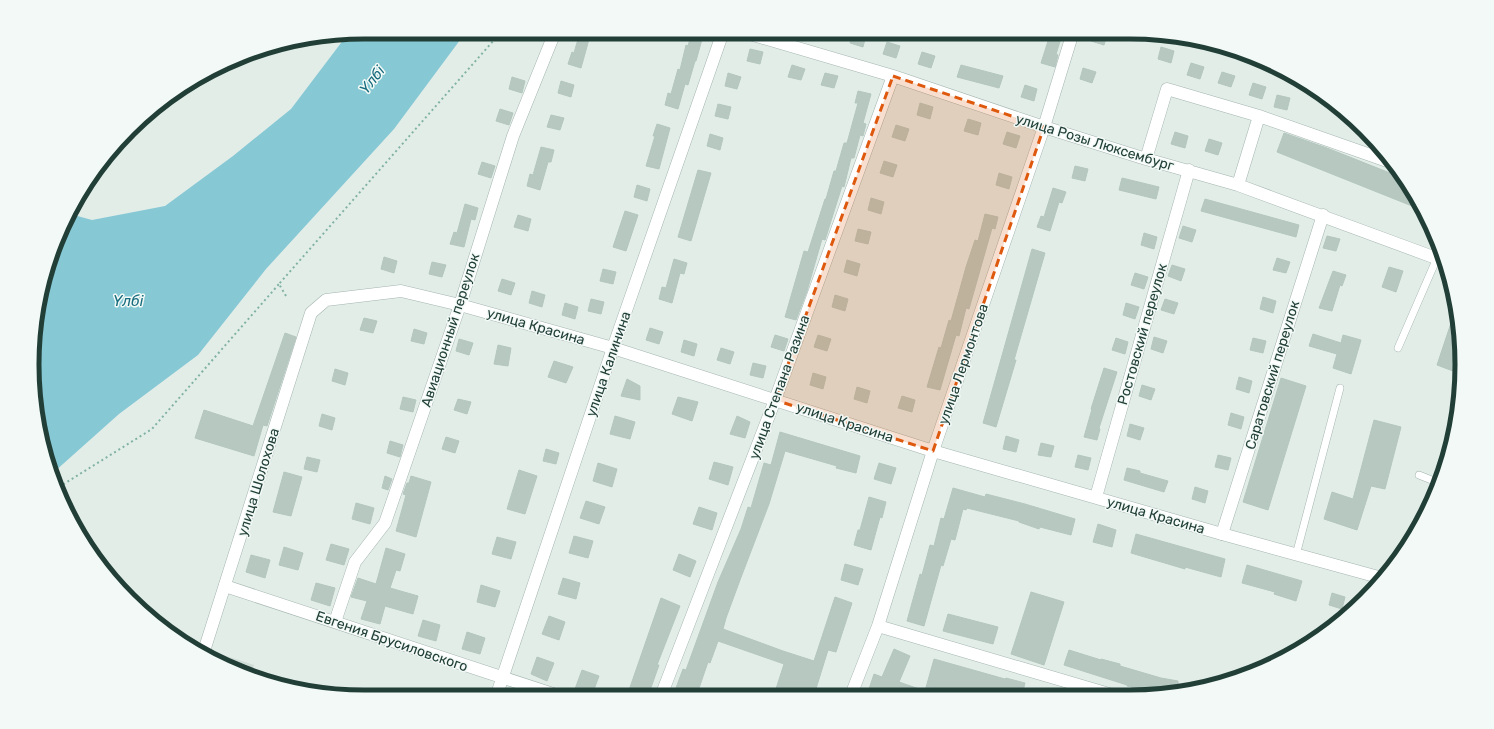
<svg xmlns="http://www.w3.org/2000/svg" width="1494" height="729" font-family="Rubik,sans-serif">
<style>
.built{fill:#d0ddd7}
.water{fill:#87c8d5}
.building{fill:#b7c8c1;stroke:#b4c7bf}
.lines{fill:none;stroke-linecap:round;stroke-linejoin:round}
.service-casing{stroke:#a4b5af;stroke-width:8}
.minor-casing{stroke:#a4b5af;stroke-width:13}
.tertiary-casing{stroke:#a4b5af;stroke-width:13}
.path{stroke:#80b2a3;stroke-width:2;stroke-dasharray:2 3;stroke-linecap:butt}
.service{stroke:#fff;stroke-width:7}
.minor{stroke:#fff;stroke-width:12}
.tertiary{stroke:#fff;stroke-width:12}
.marked{fill:#de580e;fill-opacity:0.2;stroke:#de580e;stroke-width:3;stroke-dasharray:8 5;stroke-linejoin:round}
.labels{text-anchor:middle;stroke-width:3;stroke-linejoin:round;paint-order:stroke}
.street-label{font-size:14px;fill:#213f37;stroke:#f2f9f6}
.water-label{font-size:15px;font-style:italic;fill:#176c7e;stroke:#f2f9f6}
.rim{fill:none;stroke:#213f37;stroke-width:5}
</style>
<rect width="100%" height="100%" fill="#e2ede8"/>
<path class="built" d="M220 654 254 665 251 676 237 672 218 660Z"/>
<path class="water" d="M365 32H466L394 129 266 269 198 355 119 414 54 472 35 408 38 299 57 237 70 214 92 220 165 206 233 156 291 109 347 35Z"/>
<path class="building" d="M580 32H591L581 68 568 64 572 52 574 53Z
M692 32H704L696 61H695L688 85 685 84 678 109 665 105 668 93 671 94 678 69 680 70 686 45 688 46Z
M853 32 866 35 863 47 850 43Z
M1049 32H1063L1056 54 1058 55 1055 67 1041 63 1048 41 1046 40Z
M1094 32H1108L1104 45 1091 41Z
M887 42 900 46 896 58 883 54Z
M1161 47 1174 51 1171 63 1158 59Z
M750 49 763 52 760 64 747 61Z
M922 52 935 56 931 68 918 64Z
M1191 63 1204 67 1200 79 1187 75Z
M792 65 805 69 801 80 788 77Z
M961 65 1003 76 999 88 957 77Z
M1083 68 1096 72 1092 83 1080 79Z
M1222 72 1235 76 1231 87 1218 83Z
M728 73 741 77 737 89 725 86Z
M825 73 838 76 834 88 821 85Z
M512 77 525 81 522 93 509 89Z
M561 81 574 85 571 97 558 93Z
M1253 83 1266 87 1262 99 1249 95Z
M1025 85 1037 89 1034 101 1021 97Z
M858 91 871 94 863 123 866 124 863 136 860 135 854 158H851L844 187 842 186 825 240 822 239 807 291 796 320 785 317 804 251 808 252 825 199H826L834 171H836L844 143H847L858 103H855Z
M1277 95 1290 98 1287 110 1274 107Z
M920 103 933 107 930 119 917 115Z
M718 104 731 107 728 119 715 116Z
M500 109 513 113 509 125 496 121Z
M551 115 564 118 560 130 547 127Z
M968 119 981 123 978 135 964 131Z
M657 124 670 128 659 169 646 166 655 136H653Z
M896 125 909 129 905 141 892 137Z
M1007 132 1020 136 1016 148 1003 144Z
M1175 132 1188 136 1185 148 1171 144Z
M1284 133 1327 148 1405 179 1422 210 1277 152Z
M710 134 723 138 720 150 707 146Z
M1209 139 1222 143 1218 155 1205 151Z
M541 147 554 150 551 162H548L540 190 527 186 530 174 533 175Z
M884 161 897 165 893 177 880 173Z
M482 162 495 166 491 178 478 174Z
M1075 166 1088 169 1085 181 1072 178Z
M698 170 711 173 691 241 678 237Z
M999 173 1012 177 1009 189 996 185Z
M1122 178 1159 187 1156 199 1119 190Z
M637 185 650 189 647 201 634 197Z
M1053 188 1066 192 1062 203 1059 202 1050 231 1037 227 1041 216 1044 217Z
M871 198 884 202 881 214 868 210Z
M1205 199 1299 225 1296 237 1201 211Z
M465 204 478 208 475 220 471 219 464 247 450 244 454 232 457 233Z
M625 211 638 215 626 251 613 247Z
M985 214 998 217 995 229 992 228 969 309 966 308 959 336 956 335 940 390 927 387 939 347 941 348 949 320 951 321 966 267 975 240 978 241Z
M518 215 531 219 528 231 514 227Z
M1183 226 1196 230 1192 242 1179 238Z
M858 229 871 232 868 244 855 241Z
M1144 233 1157 237 1154 249 1141 245Z
M1327 236 1340 239 1336 251 1323 248Z
M1032 249 1045 253 1014 360H1016L996 427 983 423Z
M384 257 397 261 394 273 381 269Z
M1277 258 1290 262 1286 273 1273 270Z
M674 259 687 263 684 274 680 273 672 303 659 299 662 287 666 288Z
M847 260 860 264 857 276 844 272Z
M432 262 446 265 442 277 429 274Z
M1172 265 1185 269 1181 281 1168 276Z
M1389 267 1403 271 1396 292 1382 287Z
M603 269 616 272 613 284 600 281Z
M1333 271 1346 275 1342 286 1340 285 1332 311 1319 308Z
M1135 273 1148 277 1144 289 1131 285Z
M502 279 515 283 511 295 498 291Z
M532 291 545 295 542 307 529 303Z
M835 295 848 299 845 311 832 307Z
M1263 297 1276 301 1273 313 1260 309Z
M591 299 604 302 601 314 588 311Z
M1165 299 1178 303 1174 314 1161 310Z
M565 303 578 307 575 319 562 315Z
M1126 303 1139 307 1135 319 1123 315Z
M1456 308 1462 365 1461 374 1437 365Z
M364 318 377 321 373 333 360 330Z
M650 328 663 332 659 344 646 340Z
M414 329 427 333 424 344 411 341Z
M285 333 296 337 267 426 263 425 254 456 195 438 204 410 253 426Z
M1313 334 1341 343 1343 335 1361 340 1351 374 1333 368 1337 354 1309 346Z
M775 335 788 339 784 351 771 347Z
M818 335 831 339 827 351 814 347Z
M1154 337 1167 341 1163 353 1151 349Z
M1116 338 1128 342 1125 354 1112 350Z
M1253 338 1266 341 1263 353 1250 350Z
M459 339 473 343 469 355 456 351Z
M684 340 697 344 694 356 681 352Z
M498 345 511 348 508 366 494 364Z
M721 348 734 352 730 364 717 360Z
M554 361 573 367 566 383 548 377Z
M753 363 766 366 763 378 750 375Z
M1104 368 1117 372 1099 428 1100 429 1097 440 1084 437 1092 409H1091Z
M335 369 348 373 345 385 332 381Z
M813 373 826 377 823 389 810 385Z
M1239 377 1252 381 1249 393 1236 389Z
M1281 378 1306 386 1268 510 1243 502Z
M627 379 640 386V400L621 396Z
M1142 385 1155 389 1151 400 1139 396Z
M857 387 870 391 867 403 854 399Z
M902 396 915 400 912 412 898 408Z
M403 397 416 400 413 412 400 409Z
M678 397 698 402 692 421 672 414Z
M458 399 471 402 467 414 454 410Z
M1231 413 1244 417 1241 429 1228 425Z
M322 414 335 418 332 430 319 426Z
M615 416 635 422 630 439 610 434Z
M737 416 750 422 745 438 730 434Z
M1374 420 1401 427 1385 489 1371 486 1357 530 1324 519 1332 492 1353 499Z
M1130 424 1144 428 1140 440 1127 436Z
M780 432 860 456 856 473 836 468 837 466 785 451 769 504 740 580 726 618 723 629 783 651 814 661 835 597 852 603 836 652 828 650 814 695H787L775 692 784 664 718 641 710 663 708 662 697 694 676 688 683 669 686 670 718 582 741 529 748 507 751 508 764 463 771 465Z
M1006 436 1019 440 1016 452 1003 449Z
M446 437 459 441 455 453 442 449Z
M390 441 403 445 400 457 387 453Z
M1041 443 1054 446 1051 457 1038 455Z
M546 449 559 453 556 464 543 461Z
M1078 455 1091 458 1088 470 1075 467Z
M1218 455 1231 458 1228 470 1215 467Z
M307 457 320 460 317 472 304 469Z
M714 462 733 467 728 485 709 479Z
M598 463 617 469 612 487 593 481Z
M879 463 896 468 891 484 874 479Z
M1127 468 1140 471V473L1168 481 1164 492 1124 480Z
M519 470 537 476 525 514 507 509Z
M284 472 302 477 291 516 273 512Z
M385 476 392 479 388 490 382 488Z
M411 476 431 482 416 537 396 531 406 495 403 494 407 483H409Z
M1195 487 1208 491 1205 503 1192 499Z
M953 488 985 497 986 494 1025 504 1075 519 1071 535 1040 527 1039 529 1019 522V521L967 508 966 510 963 509 955 540 951 539 943 566 941 565 924 626 907 621 920 574 922 575 930 545 934 546 941 518 944 519Z
M869 497 886 502 882 518 880 517 871 550 854 545 858 530H860Z
M586 501 605 507 599 524 580 518Z
M356 503 374 508 370 524 352 519Z
M699 507 717 513 712 530 693 524Z
M1098 524 1116 530 1112 547 1093 542Z
M1136 534 1225 559 1221 577 1185 567V569L1131 553Z
M574 536 593 541 588 558 569 553Z
M497 537 516 542 511 559 492 554Z
M331 544 349 549 344 565 326 560Z
M284 547 303 553 298 570 279 565Z
M386 548 405 554 400 571 396 570 390 588 418 596 413 614 385 606 380 624 361 619 367 601 351 597 358 578 376 584Z
M679 554 696 561 690 577 673 570Z
M251 555 270 560 265 578 246 572Z
M845 564 863 569 858 585 841 580Z
M1247 565 1302 581 1296 601 1274 594 1275 592 1242 583Z
M563 578 580 583 576 599 558 594Z
M316 583 335 588 330 606 311 600Z
M481 585 500 591 495 607 477 602Z
M1031 592 1064 602 1044 665 1011 654Z
M1332 593 1345 597 1342 609 1329 605Z
M661 598 680 606 657 665H659L648 696H627Z
M948 614 998 627 993 644 943 631Z
M549 616 565 622 559 640 542 634Z
M423 620 440 625 436 641 418 636Z
M467 632 485 638 480 654 462 649Z
M894 649 910 656 899 682 925 691 934 659 1005 679 1006 678 1025 683 1022 695H999L977 689 976 695H887L869 689 874 674 882 677Z
M1069 650 1101 660V659L1120 664V666L1161 678 1178 681V684L1194 688 1173 694H1159L1127 686V685L1064 665Z
M537 657 554 663 547 681 531 674Z
M582 670 599 676 592 695 575 689Z"/>
<g class="lines">
<g class="service-casing">
<path id="service" d="M1398 348 1437 258
M1419 475 1439 483
M1296 555 1340 388"/>
</g>
<g class="minor-casing">
<path id="minor" d="M743 32 893 76 1044 127 1146 159 1238 185 1444 261
M1146 159 1167 89 1259 116 1393 163
M1238 185 1259 116
M1096 497 1189 170
M1222 534 1323 215
M225 586 559 696
M335 622 355 562 385 523 460 305 513 136 555 32
M878 626 1109 694
M851 695 878 626 933 451 1044 127 1073 32
M661 696 775 400 893 76
M496 697 613 348 723 32"/>
</g>
<g class="tertiary-casing">
<path id="tertiary" d="M204 651 311 313 326 300 401 291 460 305 613 348 933 451 1222 534 1382 578"/>
</g>
<path class="path" d="M286 296 279 284 501 32
M59 487 152 429 279 284"/>
<use href="#service" class="service"/>
<use href="#minor" class="minor"/>
<use href="#tertiary" class="tertiary"/>
</g>
<path class="marked" d="M893 76 1044 127 933 451 775 400Z"/>
<g class="labels">
<g class="street-label">
<text transform="translate(1095 142) rotate(17)" y="5">улица Розы Люксембург</text>
<text transform="translate(536 326) rotate(16)" y="5">улица Красина</text>
<text transform="translate(450 330) rotate(-72)" y="5">Авиационный переулок</text>
<text transform="translate(1142 334) rotate(-74)" y="5">Ростовский переулок</text>
<text transform="translate(608 364) rotate(-71)" y="5">улица Калинина</text>
<text transform="translate(963 364) rotate(-71)" y="5">улица Лермонтова</text>
<text transform="translate(1272 375) rotate(-73)" y="5">Саратовский переулок</text>
<text transform="translate(779 387) rotate(-70)" y="5">улица Степана Разина</text>
<text transform="translate(845 422) rotate(18)" y="5">улица Красина</text>
<text transform="translate(258 482) rotate(-73)" y="5">улица Шолохова</text>
<text transform="translate(1156 515) rotate(16)" y="5">улица Красина</text>
<text transform="translate(392 641) rotate(19)" y="5">Евгения Брусиловского</text>
</g>
<g class="water-label">
<text transform="translate(372 80) rotate(-52)" y="5">Үлбі</text>
<text x="128" y="306">Үлбі</text>
</g>
</g>
<path d="M0 0H1494V729H0ZM364 39H1130A325 325 0 0 1 1455 364V365A325 325 0 0 1 1130 690H364A325 325 0 0 1 39 365V364A325 325 0 0 1 364 39Z" fill="#f2f9f6" fill-rule="evenodd"/>
<path class="rim" d="M364 39H1130A325 325 0 0 1 1455 364V365A325 325 0 0 1 1130 690H364A325 325 0 0 1 39 365V364A325 325 0 0 1 364 39Z"/>
</svg>
